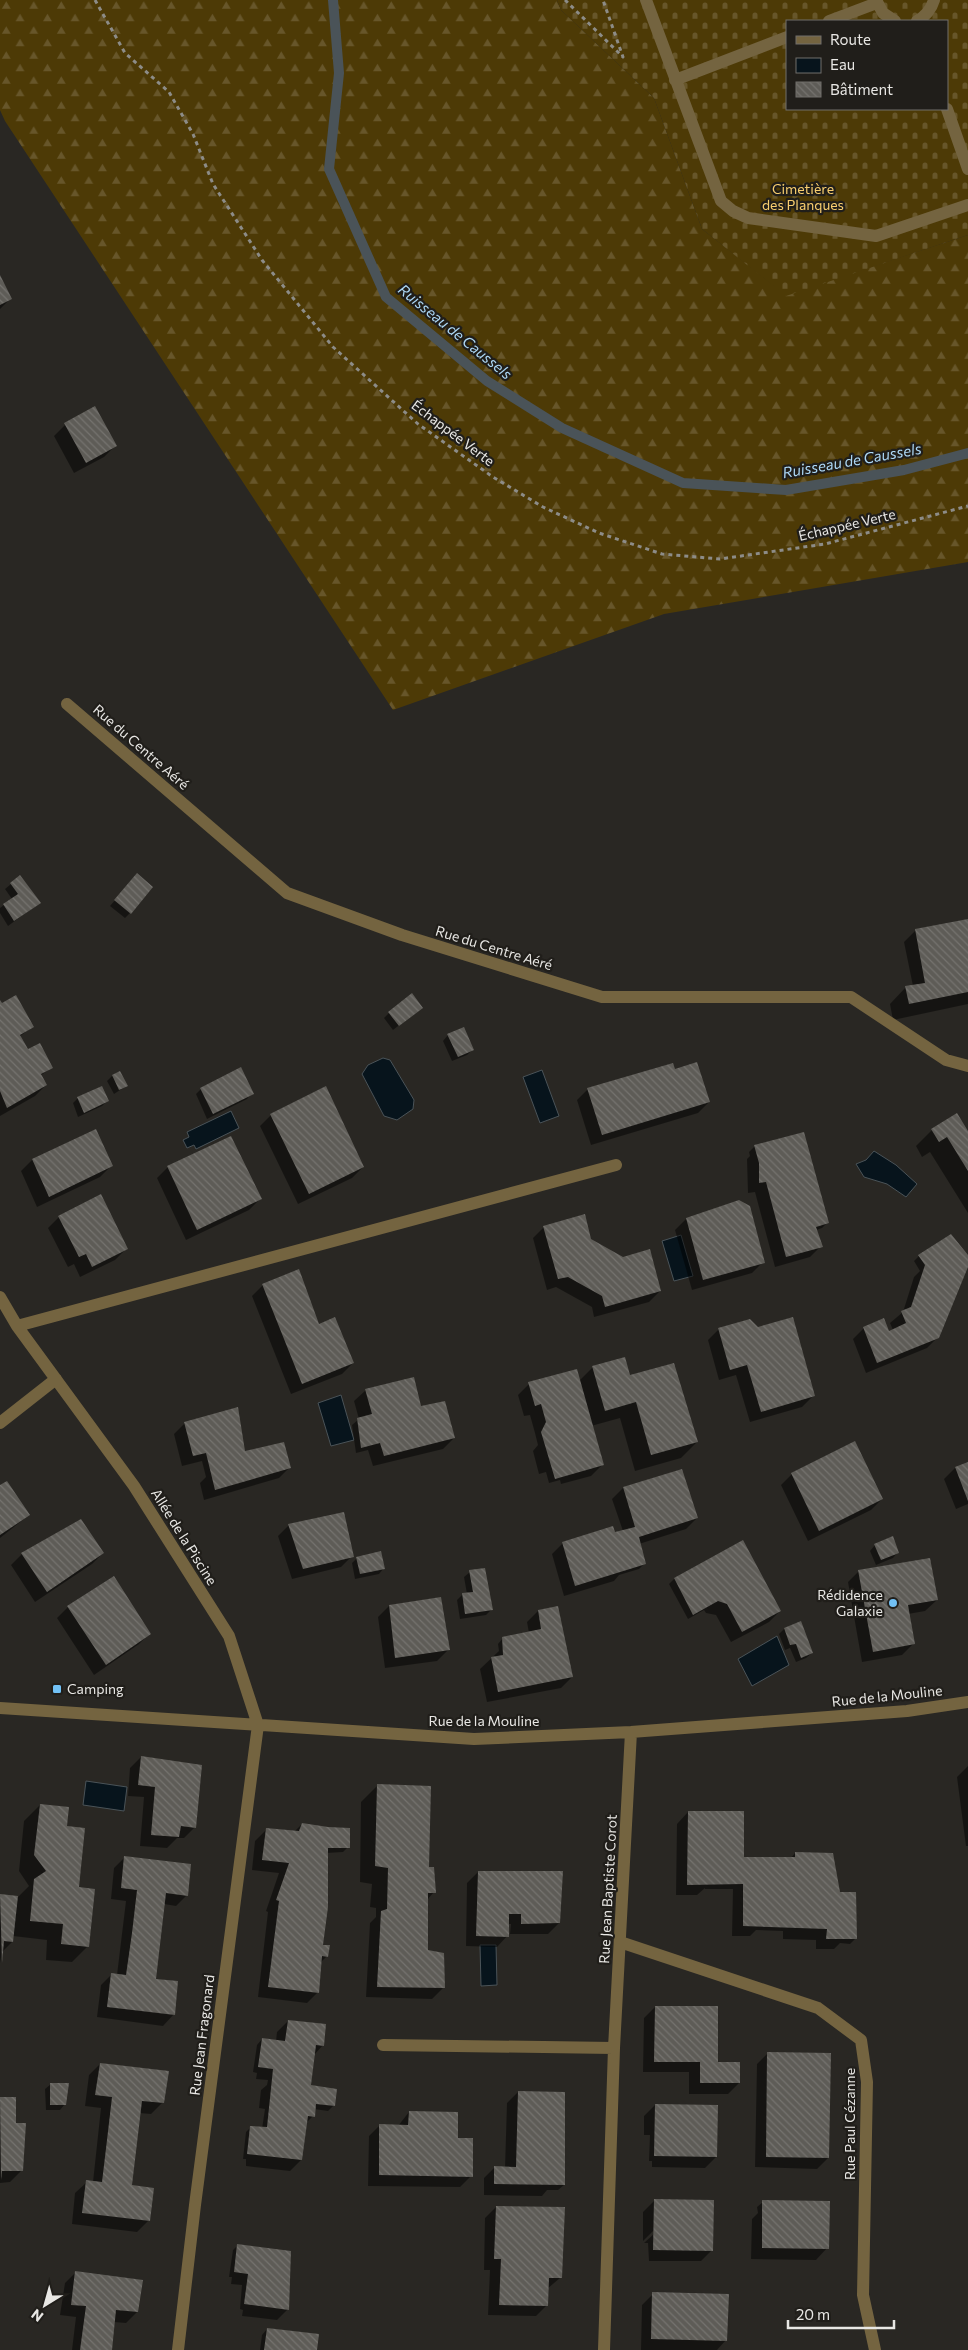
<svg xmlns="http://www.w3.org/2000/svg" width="968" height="2350" font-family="Commissioner,sans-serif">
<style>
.forest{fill:url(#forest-firs)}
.cemetery{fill:url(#cemetery-stones);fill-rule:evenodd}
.water{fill:#07141c;stroke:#4a5358}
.shadow{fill:#0007}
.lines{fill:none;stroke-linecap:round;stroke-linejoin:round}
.stream{stroke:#4a5358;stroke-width:10}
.building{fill:url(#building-back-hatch)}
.path{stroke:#8d8c88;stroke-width:3;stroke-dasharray:4 4;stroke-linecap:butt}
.lane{stroke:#746440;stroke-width:12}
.street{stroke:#746440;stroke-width:12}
.poi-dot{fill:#72c1f5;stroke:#201e1a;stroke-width:2}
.labels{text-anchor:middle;stroke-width:4.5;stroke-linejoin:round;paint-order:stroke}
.park-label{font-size:14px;fill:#f8ce6f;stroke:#201e1a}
.street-label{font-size:14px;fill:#e8e7e4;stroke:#201e1a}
.poi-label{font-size:14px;fill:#e8e7e4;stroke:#201e1a;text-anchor:end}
.water-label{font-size:15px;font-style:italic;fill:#add8f6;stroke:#201e1a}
</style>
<defs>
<pattern id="forest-firs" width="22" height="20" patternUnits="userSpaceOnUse" patternTransform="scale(1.25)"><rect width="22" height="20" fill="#4d3a06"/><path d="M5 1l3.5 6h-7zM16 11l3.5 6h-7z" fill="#67562a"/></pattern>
<pattern id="cemetery-stones" width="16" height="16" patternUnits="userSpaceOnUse" patternTransform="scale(1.25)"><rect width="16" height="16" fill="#4d3a06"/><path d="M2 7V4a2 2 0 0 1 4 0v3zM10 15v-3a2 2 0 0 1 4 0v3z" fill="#67562a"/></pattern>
<pattern id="building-back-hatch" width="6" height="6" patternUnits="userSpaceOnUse" patternTransform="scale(1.25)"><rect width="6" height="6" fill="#5e5c57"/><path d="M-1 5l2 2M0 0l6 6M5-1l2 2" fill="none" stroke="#75736f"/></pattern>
</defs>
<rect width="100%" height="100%" fill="#292723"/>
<path class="forest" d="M0 0H557L561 10 654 98 702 229 786 295 968 235V562L664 614 393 710 5 121 0 110Z"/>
<path class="cemetery" d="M557 0H968V235L786 296 702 229 654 98 561 10ZM787 21H947V109H787Z"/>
<path class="water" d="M383 1058 390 1060 414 1100 413 1109 397 1120 384 1116 362 1074 368 1065Z
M542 1070 559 1116 540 1123 523 1077Z
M231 1111 239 1128 196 1149 194 1145 187 1148 183 1140 189 1137 187 1132Z
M874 1151 896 1165 917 1184 906 1197 887 1184 864 1177 856 1164 866 1160Z
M681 1235 693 1276 674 1281 662 1241Z
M341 1395 354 1440 331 1446 318 1403Z
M777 1636 789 1665 752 1686 738 1659Z
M86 1781 127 1787 124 1811 83 1805Z
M480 1945H496L497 1985 481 1986Z"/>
<path class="shadow" d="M0 278 10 299 0 309Z
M95 408 115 446 104 457 74 473 54 436 65 425Z
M132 880 130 913 125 918 110 906Z
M11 884 39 903 8 926 0 913V908L12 899 5 889Z
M967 920 968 1004 893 1020 890 1004 906 987 913 986 904 942 915 931Z
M0 1003 32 1027 19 1037 27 1052 51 1068 40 1076 46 1085 35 1096 0 1116Z
M421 1008 393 1030 384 1018 389 1013Z
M448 1035 472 1050 467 1055 452 1061 443 1041Z
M674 1070 709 1102 698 1113 591 1145 577 1100 588 1089Z
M112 1076 126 1086 114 1094 107 1081Z
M201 1089 252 1093 247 1099 207 1119 196 1094Z
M78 1098 108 1100 102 1106 78 1117 73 1103Z
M271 1115 363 1167 352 1178 298 1204 260 1126Z
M932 1130 968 1134V1213L930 1152 922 1157 916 1146Z
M95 1131 111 1166 100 1177 37 1207 21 1171 32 1160Z
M803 1133 827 1223 822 1228 816 1230 821 1246 810 1257 775 1267 755 1192 748 1193 747 1159 750 1156 749 1152 754 1147Z
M168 1167 260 1199 249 1210 186 1240 157 1178Z
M59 1217 126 1249 115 1260 80 1277 74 1264 68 1267 48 1228Z
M686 1219 763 1262 752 1273 692 1290 675 1230Z
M544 1227 660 1291 649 1302 594 1317 592 1307 556 1287 547 1290 533 1238Z
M919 1256 968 1257V1264L938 1337 927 1348 866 1373 853 1339 864 1328 889 1332 893 1330 890 1323 903 1312 914 1277 920 1271 914 1261Z
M263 1285 319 1325 353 1363 342 1374 291 1394 252 1296Z
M749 1321 759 1328 813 1396 802 1407 750 1422 736 1375 719 1380 708 1340 719 1329Z
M624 1359 629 1376 697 1442 681 1458 635 1471 620 1418 591 1426 602 1465 591 1476 561 1484 560 1480 549 1483 546 1472 539 1474 533 1451 538 1445 535 1433 530 1415 524 1416 518 1395 529 1384 579 1381 592 1368Z
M366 1390 420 1406 454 1438 443 1449 373 1466 368 1450 356 1453 352 1425 359 1419 354 1401Z
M185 1423 244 1453 290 1467 279 1478 204 1500 200 1483 206 1477 202 1461 182 1466 174 1434Z
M855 1443 882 1499 871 1510 808 1541 781 1485 792 1474Z
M968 1463V1504L956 1509 944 1479 955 1468Z
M0 1487 29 1515 0 1538Z
M623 1488 697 1518 686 1529 639 1544 644 1564 639 1569 619 1575 614 1581 564 1596 552 1554 563 1543 623 1531 612 1499Z
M289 1525 352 1556 341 1567 292 1579 278 1536Z
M743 1542 780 1611 769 1622 731 1642 716 1615 706 1613 704 1610 688 1619 669 1584 674 1579Z
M875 1545 898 1552 893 1558 876 1565 870 1551Z
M103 1553 92 1564 35 1602 11 1565 22 1554Z
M357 1558 384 1568 379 1574 355 1579 352 1563Z
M859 1571 937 1600 925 1611 908 1614 913 1644 902 1655 862 1662 848 1582Z
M470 1572 492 1609 486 1615 460 1619 457 1600 462 1595 467 1594 464 1577Z
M389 1606 448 1650 437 1661 385 1668 378 1617Z
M68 1607 150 1633 139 1644 94 1675 57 1618Z
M557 1607 572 1677 561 1688 487 1702 480 1669 499 1651 498 1644 503 1638 529 1633 527 1622 538 1611Z
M800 1623 812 1653 806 1658 796 1662 790 1648 785 1650 779 1634 784 1629Z
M141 1757 195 1827 184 1838H177L167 1848 140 1846 144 1797 128 1796 130 1768Z
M968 1766V1846H966L957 1777Z
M377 1786 428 1868 434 1892 427 1900V1951L443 1988 432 1999 366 1997 370 1923 376 1917V1908L370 1907 372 1884 360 1882 361 1802Z
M40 1805 66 1827 88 1946 72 1962 46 1960 47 1940 13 1936 12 1942 2 1952 0 1963V1896L18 1897 29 1886 19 1871 24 1821Z
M688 1812 742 1858H791L795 1853 839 1893 856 1938 850 1944 840 1943 834 1949H816V1940L783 1939V1931L756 1930 750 1936H732L733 1889H705V1888L697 1895H676L677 1824Z
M302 1824 348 1847 343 1852 326 1853 322 1946 327 1956 320 1963 318 1992 307 2003 258 1997 268 1912 266 1911 279 1873 252 1870 255 1841 266 1830 294 1832Z
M125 1857 187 1895 176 1906 164 1904 154 1980 174 2014 163 2026 97 2017 101 1985 112 1974 117 1975 126 1901 111 1899 114 1868Z
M478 1872 559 1923 548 1934H510L511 1924H508L509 1934 497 1947 466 1946 467 1883Z
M655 2007 739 2083 728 2094H689V2072H643L644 2018Z
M288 2021 323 2045 314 2055 310 2086 334 2105 328 2111 314 2109 313 2116 305 2124 301 2160 290 2171 246 2166V2159H243L246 2132 251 2127 262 2129 265 2109 259 2108 261 2090 267 2085 268 2080 256 2079 257 2073 253 2072 257 2045 262 2039 276 2041 277 2032Z
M768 2053 828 2158 817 2169 755 2167 757 2064Z
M100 2064 167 2072 162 2103 151 2114 139 2113 130 2186 153 2189 148 2221 137 2232 72 2224 75 2193 87 2182H93L101 2108 85 2106 89 2075Z
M51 2084 65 2104 60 2110H46L45 2089Z
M518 2092 564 2185 558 2190H547L542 2196 484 2195V2178L495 2167 505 2168 507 2103Z
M0 2098 15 2099V2123L21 2171 10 2182 0 2183Z
M655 2105 716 2157 705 2168 652 2167V2161H649L650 2135H644V2116Z
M409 2112 456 2139 471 2176 460 2187 368 2186 369 2136 380 2125 398 2126Z
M654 2201 712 2250 701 2261H649L648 2243H644L655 2233V2229L643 2241V2212Z
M763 2202 827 2248 816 2260 751 2259 752 2219 758 2213 757 2207Z
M496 2207 564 2208 560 2278 547 2289V2305L536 2316 488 2315 490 2270H484L485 2218Z
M238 2245 288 2309 277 2320 242 2316 243 2310 240 2309 242 2285 231 2284 232 2277H229L233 2250Z
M76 2272 137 2312 126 2323 114 2322 110 2350H72L76 2317 60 2315 65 2283Z
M653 2294 726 2340 717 2350H641L642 2305Z
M267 2329 316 2350H260L262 2335Z"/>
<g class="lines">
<path class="stream" d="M333 0 339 73 329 169 386 297 487 381 562 428 683 483 786 490 904 470 968 453"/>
</g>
<path class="building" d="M0 275 12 299 0 305Z
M95 406 117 446 86 463 64 423Z
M137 873 153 887 131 914 114 900Z
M20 875 41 903 14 921 3 904 18 894 10 883Z
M968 919V992L909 1004 905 986 925 983 915 929Z
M412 993 423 1008 399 1026 388 1012Z
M16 995 34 1027 20 1035 28 1049 40 1043 53 1068 41 1074 47 1085 7 1108 0 1091V1000L2 1003Z
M464 1027 474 1050 458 1057 447 1034Z
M697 1062 710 1102 602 1135 587 1088 673 1063 675 1069Z
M241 1067 254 1094 213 1114 200 1088Z
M120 1071 128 1086 119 1090 112 1075Z
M102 1086 109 1101 84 1113 77 1097Z
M326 1086 364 1167 309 1194 270 1114Z
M957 1113 968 1131V1171L947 1137 939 1142 931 1129Z
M96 1129 113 1166 49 1197 32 1159Z
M804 1132 829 1223 816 1227 823 1247 786 1257 766 1182 759 1183V1163L754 1145Z
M231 1136 262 1199 197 1230 167 1166Z
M101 1194 128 1249 92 1267 86 1254 79 1257 58 1216Z
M739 1200 750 1206 765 1263 703 1280 686 1218Z
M585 1214 591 1239 623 1257 650 1249 661 1291 605 1307 602 1296 568 1277 558 1279 543 1226Z
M951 1234 968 1255V1267L939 1338 877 1363 863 1327 884 1318 889 1331 906 1323 901 1311 911 1307 925 1265 918 1255Z
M299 1269 319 1324 335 1317 354 1363 302 1384 262 1284Z
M793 1317 815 1396 761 1412 747 1365 730 1370 718 1328 750 1319 758 1327Z
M625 1357 630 1375 674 1363 698 1442 651 1455 636 1402 605 1411 592 1366Z
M577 1369 604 1465 555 1479 541 1432 546 1422 541 1404 535 1406 528 1382Z
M414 1377 421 1406 445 1401 455 1438 384 1456 380 1443 361 1448 357 1418 372 1414 365 1389Z
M238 1407 245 1451 284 1442 291 1468 215 1490 206 1453 193 1456 184 1422Z
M855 1441 883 1499 819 1531 791 1473Z
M968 1462V1501L955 1467Z
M682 1469 698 1518 639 1537 646 1564 575 1586 562 1542 613 1526 615 1532 635 1527 623 1487Z
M7 1481 30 1515 0 1535V1485Z
M344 1512 354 1557 303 1569 288 1524Z
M81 1519 104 1553 47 1592 21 1553Z
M893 1536 899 1553 881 1560 874 1544Z
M743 1540 781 1611 742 1632 727 1604 718 1601 693 1615 674 1578Z
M381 1551 385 1569 360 1574 356 1557Z
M930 1558 938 1600 908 1605 915 1644 873 1652 858 1570Z
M485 1568 493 1610 465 1614 462 1593 473 1592 469 1570Z
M114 1576 151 1634 106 1665 67 1606Z
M441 1597 450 1650 395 1658 389 1605Z
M558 1606 573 1677 498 1692 491 1657 503 1655 502 1637 541 1629 538 1610Z
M801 1621 813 1653 801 1658 796 1644 790 1645 784 1628Z
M141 1756 202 1765 196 1828 181 1826 179 1837 151 1835 155 1787 138 1785Z
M377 1784 431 1786 429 1867H434L436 1893H428V1950L444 1953 445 1988 377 1987 381 1911 387 1909 388 1868 375 1866Z
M40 1804 69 1807 67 1826 85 1828 79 1887 95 1889 89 1947 61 1944 63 1924 30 1921 34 1879 46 1871 34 1855Z
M688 1811H744V1857H795V1852L833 1853 840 1892H856L857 1939H826L827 1929 743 1926V1884L687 1885Z
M302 1823 328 1827 350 1828V1848H328V1907L323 1945H330L328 1957 322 1956 319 1993 268 1987 279 1901 276 1900 289 1863 262 1860 266 1828 299 1831Z
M124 1856 191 1864 188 1896 166 1893 156 1979 178 1981 175 2015 107 2007 111 1973 126 1975 132 1933 137 1890 121 1888Z
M478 1871H563L560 1923 521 1924V1914H509V1937L476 1936Z
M0 1894 18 1896 13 1942 4 1941 2 1963Z
M655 2006H718V2062H740V2083H700V2062H654Z
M288 2020 326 2024 324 2046 316 2045 311 2085 337 2089 335 2106 316 2104 315 2117 308 2116 302 2160 247 2154 250 2126 267 2127 273 2069 258 2067 262 2038 285 2041Z
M767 2052 831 2053 829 2158 766 2157Z
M100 2063 169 2071 164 2103 142 2101 132 2185 154 2188 150 2221 82 2213 86 2180 102 2182 107 2140 112 2097 95 2095Z
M50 2083H69L66 2105H50Z
M518 2091 565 2092V2185L494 2184V2166L516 2167Z
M0 2097H16V2123H26L23 2171H2L1 2180Z
M655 2104 718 2105 717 2157 654 2156Z
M409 2111 458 2112V2138H473V2177L379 2175V2124L408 2125Z
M654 2199 714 2200 713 2251 653 2250Z
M762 2200 830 2201 829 2249 762 2248Z
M496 2206 565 2207 562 2278H549L548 2306 499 2305 501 2259H494Z
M237 2244 291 2251 289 2310 244 2304 248 2274 234 2272Z
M75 2271 143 2280 138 2312 116 2310 112 2350H80L86 2306 71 2305Z
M652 2292 729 2294 727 2341 651 2339Z
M267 2328 319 2334 317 2350H264Z"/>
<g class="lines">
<path class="path" d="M95 0 125 53 169 92 193 134 213 184 262 260 333 347 418 424 493 477 543 507 599 533 662 554 720 559 825 544 968 506
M565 0 623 57 603 0"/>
<path class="lane" d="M646 0 721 201 733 211 748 218 876 236 968 205
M876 0 883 13 895 21
M829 21 877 3
M917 21C926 16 931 10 934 0
M675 80 787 37
M947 109 968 169
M67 704 287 893 402 935 602 997H851L946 1060 968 1066"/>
<path class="street" d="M0 1297 17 1326 134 1486 229 1636 258 1725 195 2205 178 2350
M17 1326 616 1165
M0 1423 56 1379
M0 1708 474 1739 631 1732 907 1711 968 1702
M620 1942 818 2008 861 2040 867 2082 863 2295 875 2350
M383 2045 614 2048
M604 2350 614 2048 631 1732"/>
</g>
<g class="poi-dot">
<circle cx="893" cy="1603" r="5"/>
<rect x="52" y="1684" width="10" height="10" rx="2.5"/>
</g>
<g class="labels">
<g class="park-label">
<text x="803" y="194">Cimetière<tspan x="803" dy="16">des Planques</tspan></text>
</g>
<g class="street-label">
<text transform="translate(453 433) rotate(37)" y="5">Échappée Verte</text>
<text transform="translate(847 525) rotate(-13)" y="5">Échappée Verte</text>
<text transform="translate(141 747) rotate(41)" y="5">Rue du Centre Aéré</text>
<text transform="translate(494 948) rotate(17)" y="5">Rue du Centre Aéré</text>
<text transform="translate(184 1537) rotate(58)" y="5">Allée de la Piscine</text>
<text transform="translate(887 1696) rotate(-6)" y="5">Rue de la Mouline</text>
<text x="484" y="1726">Rue de la Mouline</text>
<text transform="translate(608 1889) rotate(-87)" y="5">Rue Jean Baptiste Corot</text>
<text transform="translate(202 2035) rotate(-83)" y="5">Rue Jean Fragonard</text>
<text transform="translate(850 2124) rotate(-90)" y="5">Rue Paul Cézanne</text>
</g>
<g class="poi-label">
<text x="883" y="1600">Rédidence<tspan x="883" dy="16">Galaxie</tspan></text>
<text x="67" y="1694" text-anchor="start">Camping</text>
</g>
<g class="water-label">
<text transform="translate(455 332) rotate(39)" y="5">Ruisseau de Caussels</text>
<text transform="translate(852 461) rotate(-10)" y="5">Ruisseau de Caussels</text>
</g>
</g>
<rect x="786" y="20" width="162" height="90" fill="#201e1a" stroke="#706e6b"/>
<rect x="796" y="36" width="25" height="8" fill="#746440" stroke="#706e6b"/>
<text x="830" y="45" font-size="15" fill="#e8e7e4">Route</text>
<rect x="796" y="58" width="25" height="15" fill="#07141c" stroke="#706e6b"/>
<text x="830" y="70" font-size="15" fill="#e8e7e4">Eau</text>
<rect x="796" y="82" width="25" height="15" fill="url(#building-back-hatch)" stroke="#706e6b"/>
<text x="830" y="95" font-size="15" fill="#e8e7e4">Bâtiment</text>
<g transform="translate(45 2305) rotate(217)" stroke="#201e1a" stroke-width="4" paint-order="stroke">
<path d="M0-4L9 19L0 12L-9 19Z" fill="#e8e7e4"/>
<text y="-8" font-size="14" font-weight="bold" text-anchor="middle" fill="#e8e7e4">N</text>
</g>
<path d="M788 2320v8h106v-8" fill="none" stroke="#e8e7e4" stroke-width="2.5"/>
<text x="796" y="2320" font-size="15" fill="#e8e7e4" stroke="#201e1a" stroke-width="4" paint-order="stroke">20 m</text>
</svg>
